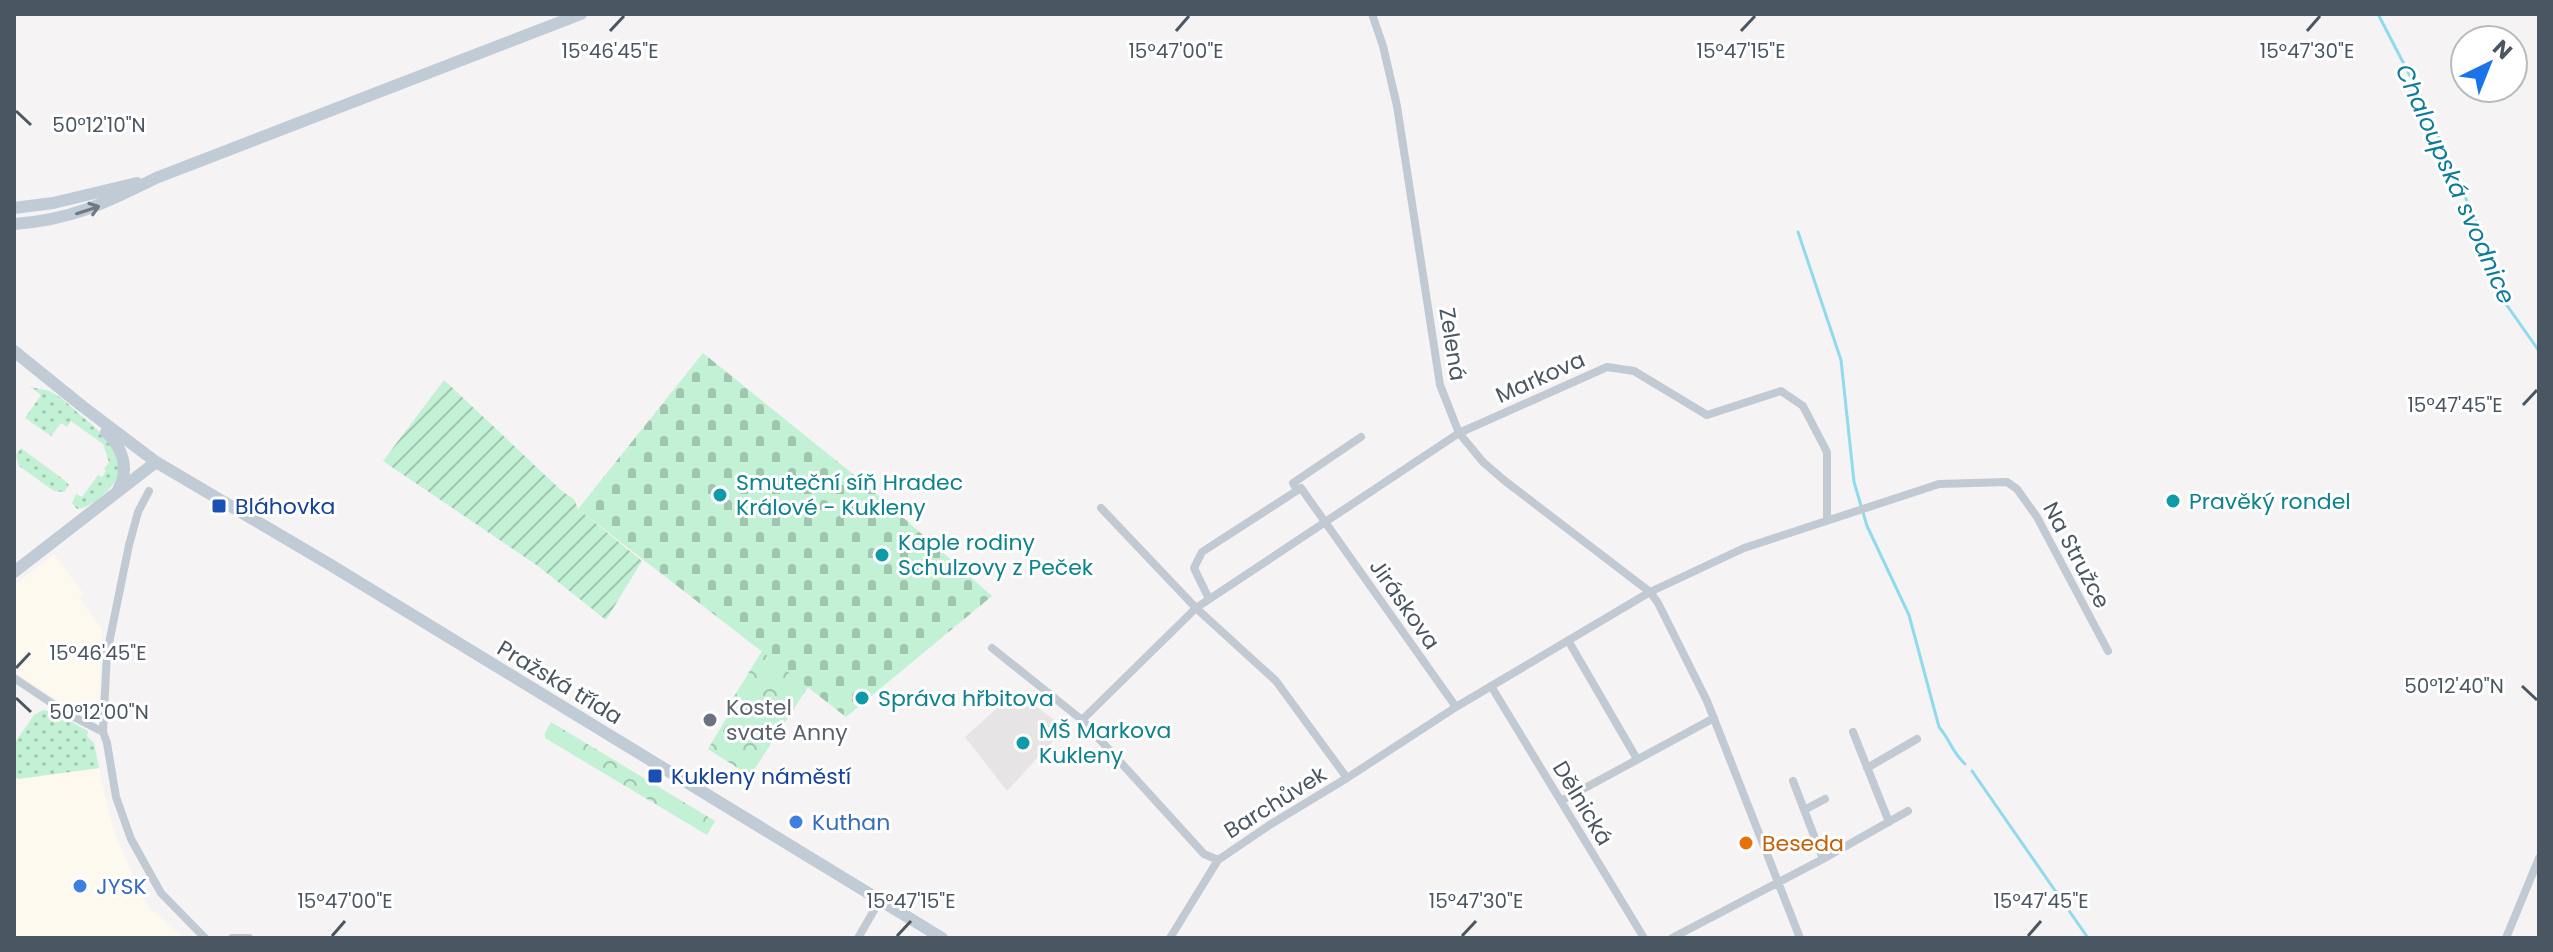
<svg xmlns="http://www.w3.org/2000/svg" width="2553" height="952" font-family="Poppins,sans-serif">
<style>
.commercial{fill:#fdf9ef}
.education{fill:#e6e4e5}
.grass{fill:url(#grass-dots)}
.forest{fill:url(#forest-crowns)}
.cemetery{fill:url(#cemetery-stones)}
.garden{fill:url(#garden-furrows)}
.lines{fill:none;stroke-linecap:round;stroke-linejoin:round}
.stream{stroke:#90daee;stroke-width:3}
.street{stroke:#c1cad2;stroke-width:8}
.secondary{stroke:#c1cbd6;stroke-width:12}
.oneway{stroke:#6e7984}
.ticks{fill:none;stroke:#4a5661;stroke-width:3}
.culture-dot{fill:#0f9aa8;stroke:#fff;stroke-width:3}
.transit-dot{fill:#1a4fb4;stroke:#fff;stroke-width:3}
.worship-dot{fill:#6b7280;stroke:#fff;stroke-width:3}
.shop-dot{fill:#3f7fe0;stroke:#fff;stroke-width:3}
.food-dot{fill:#e8710a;stroke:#fff;stroke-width:3}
.labels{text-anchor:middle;stroke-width:6;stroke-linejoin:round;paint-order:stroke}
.street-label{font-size:22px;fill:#4a5661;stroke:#fff}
.culture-label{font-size:22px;fill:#0d838f;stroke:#fff;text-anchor:start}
.transit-label{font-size:22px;fill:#164399;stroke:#fff;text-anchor:start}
.worship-label{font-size:22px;fill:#5b616d;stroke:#fff;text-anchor:start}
.shop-label{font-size:22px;fill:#366cbe;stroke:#fff;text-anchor:start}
.food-label{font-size:22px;fill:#c56008;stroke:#fff;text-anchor:start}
.water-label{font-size:24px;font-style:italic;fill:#0c7c9b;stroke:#fff}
.ticks-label{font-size:20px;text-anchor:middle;fill:#4a5661;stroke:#fff;stroke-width:6;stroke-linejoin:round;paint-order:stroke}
</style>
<defs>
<pattern id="grass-dots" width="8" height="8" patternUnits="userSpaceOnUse" patternTransform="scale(2)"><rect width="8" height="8" fill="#c3f1d5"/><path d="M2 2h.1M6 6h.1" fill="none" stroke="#a0c6b0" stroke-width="1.8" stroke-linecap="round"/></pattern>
<pattern id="forest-crowns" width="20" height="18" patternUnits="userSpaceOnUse" patternTransform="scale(2)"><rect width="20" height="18" fill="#c3f1d5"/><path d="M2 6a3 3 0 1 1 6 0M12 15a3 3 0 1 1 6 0" fill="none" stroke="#a0c6b0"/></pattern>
<pattern id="cemetery-stones" width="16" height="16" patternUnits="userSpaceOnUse" patternTransform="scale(2)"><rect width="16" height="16" fill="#c3f1d5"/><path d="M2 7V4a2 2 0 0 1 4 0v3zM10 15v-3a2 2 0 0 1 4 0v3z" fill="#a0c6b0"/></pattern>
<pattern id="garden-furrows" width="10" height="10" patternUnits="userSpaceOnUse" patternTransform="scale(2)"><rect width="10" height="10" fill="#c3f1d5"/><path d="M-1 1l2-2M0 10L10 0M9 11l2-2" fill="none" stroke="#a0c6b0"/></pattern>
</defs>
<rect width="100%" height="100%" fill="#f5f3f3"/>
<path class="commercial" d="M54 554 83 593 79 597 102 629 99 700 88 710 89 713 80 715 14 672V585Z
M14 754 47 774 99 769 113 829 144 900 151 909 185 938H14Z"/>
<path class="education" d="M1016 691 1065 728 1007 791 965 737Z"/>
<path class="grass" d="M29 386C37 390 45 388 53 393 62 397 70 406 78 413 100 431 137 460 109 489 100 498 89 508 77 509L72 503 76 494 82 497 98 475 102 477 106 471 104 469 109 462 103 444 71 421 67 427 61 423 51 436 25 418 41 395Z
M21 448 64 480 69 485 64 492 54 491 19 466 16 455Z
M43 710 53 712 88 731 87 736 94 743 99 768 19 779 14 777V744L34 715Z"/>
<path class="forest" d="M762 651 808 687 750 776 708 749 730 712 727 708Z
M551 722 715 821 707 835 545 738V733Z"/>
<path class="cemetery" d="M703 353 864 483 992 596 846 717 578 509Z"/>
<path class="garden" d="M444 380 563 492 574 499 578 509 642 561 606 620 538 566 383 461Z"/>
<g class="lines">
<path class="stream" d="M2378 14 2420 95 2482 235 2498 273 2506 304 2539 351
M1798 232 1841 360 1854 482 1867 526 1909 615 1939 727C1951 741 1951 751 1965 764
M1972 771 2088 938"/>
<path class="street" d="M1372 14 1383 46 1397 106 1440 385 1459 433 1483 462 1505 481 1650 592 1658 603 1707 701 1800 938
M1297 490 1293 483 1361 437
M1101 508 1196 608 1276 681 1347 778 1456 707 1650 592 1744 548 1939 484 2007 482 2017 489 2037 517 2108 651
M1209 599 1194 568 1202 552 1301 488 1456 707
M1569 642 1637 759
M992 648 1082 720
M14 678 68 714 103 732 107 743 116 797 131 839 161 893 205 938
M1491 686 1644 938
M103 732 107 653 129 545 138 512 149 491
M1853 732 1889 822
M1867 768 1917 739
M1793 781 1823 859
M1561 801 1714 718
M1804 810 1825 799
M1218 860 1204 854 1082 720 1196 608 1459 433 1607 367 1634 371 1707 415 1781 391 1803 406 1827 452V519
M232 938H249
M858 938 880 900
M1170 938 1218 860 1271 824 1347 778
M1672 938 1823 859 1908 811
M2506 938 2539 858"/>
<path class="secondary" d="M14 208 53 203 137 183
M14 224C71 220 106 203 156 178L581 14
M14 351 82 406 156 462 329 564 942 938
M106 432C123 448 130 469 118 490
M14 572 156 462"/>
</g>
<defs><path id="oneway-shaft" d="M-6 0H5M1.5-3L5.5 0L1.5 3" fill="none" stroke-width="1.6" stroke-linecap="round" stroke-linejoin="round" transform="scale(2)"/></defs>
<use class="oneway" href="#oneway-shaft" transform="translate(88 210) rotate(-18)"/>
<path class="ticks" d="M610 31 624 16M1176 31 1189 16M1741 31 1755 16M2307 31 2320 16M16 111 31 125M2523 405 2537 390M16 668 30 653M2522 686 2537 700M16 698 31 712M332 936 345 921M897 936 911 921M1462 936 1476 921M2028 936 2041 921"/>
<g class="culture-dot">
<circle cx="720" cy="495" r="8"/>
<circle cx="2173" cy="501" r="8"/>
<circle cx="882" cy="555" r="8"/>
<circle cx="862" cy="698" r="8"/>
<circle cx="1023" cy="743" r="8"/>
</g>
<g class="transit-dot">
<rect x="211" y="498" width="16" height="16" rx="4"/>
<rect x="647" y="768" width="16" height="16" rx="4"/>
</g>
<circle class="worship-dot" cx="710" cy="720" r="8"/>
<g class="shop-dot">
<circle cx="796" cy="822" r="8"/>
<circle cx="80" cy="886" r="8"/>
</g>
<circle class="food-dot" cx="1746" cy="843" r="8"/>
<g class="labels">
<g class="street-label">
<text transform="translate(1453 344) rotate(81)" y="8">Zelená</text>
<text transform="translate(1540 377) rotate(-24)" y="8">Markova</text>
<text transform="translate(2077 555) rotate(62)" y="8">Na Stružce</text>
<text transform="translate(1405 604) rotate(55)" y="8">Jiráskova</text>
<text transform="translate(560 682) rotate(31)" y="8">Pražská třída</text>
<text transform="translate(1275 802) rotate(-32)" y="8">Barchůvek</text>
<text transform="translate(1583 803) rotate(59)" y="8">Dělnická</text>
</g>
<g class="culture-label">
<text x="736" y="490">Smuteční síň Hradec<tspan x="736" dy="25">Králové - Kukleny</tspan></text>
<text x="2189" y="509">Pravěký rondel</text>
<text x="898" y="550">Kaple rodiny<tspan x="898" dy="25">Schulzovy z Peček</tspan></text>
<text x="878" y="706">Správa hřbitova</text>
<text x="1039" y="738">MŠ Markova<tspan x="1039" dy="25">Kukleny</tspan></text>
</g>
<g class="transit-label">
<text x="235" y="514">Bláhovka</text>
<text x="671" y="784">Kukleny náměstí</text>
</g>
<g class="worship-label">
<text x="726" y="715">Kostel<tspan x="726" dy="25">svaté Anny</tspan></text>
</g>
<g class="shop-label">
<text x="812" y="830">Kuthan</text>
<text x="96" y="894">JYSK</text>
</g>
<g class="food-label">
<text x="1762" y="851">Beseda</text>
</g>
<g class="water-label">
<text transform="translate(2455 184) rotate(66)" y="8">Chaloupská svodnice</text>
</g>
</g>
<g class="ticks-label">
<text x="610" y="58">15°46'45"E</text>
<text x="1176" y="58">15°47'00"E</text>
<text x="2307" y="58">15°47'30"E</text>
<text x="1741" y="58">15°47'15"E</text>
<text x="99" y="132">50°12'10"N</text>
<text x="2455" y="412">15°47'45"E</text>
<text x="98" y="660">15°46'45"E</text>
<text x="2454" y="693">50°12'40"N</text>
<text x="99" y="719">50°12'00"N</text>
<text x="345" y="908">15°47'00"E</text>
<text x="911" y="908">15°47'15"E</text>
<text x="1476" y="908">15°47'30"E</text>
<text x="2041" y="908">15°47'45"E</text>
</g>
<rect width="2553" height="952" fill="none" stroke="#4a5661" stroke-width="32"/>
<g transform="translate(2489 64) rotate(43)"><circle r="38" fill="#ffffff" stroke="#b7bbc0" stroke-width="2"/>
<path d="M0-6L14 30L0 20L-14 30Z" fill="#1a73e8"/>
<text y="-12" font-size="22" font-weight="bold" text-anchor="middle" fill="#4a5661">N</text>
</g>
</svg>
